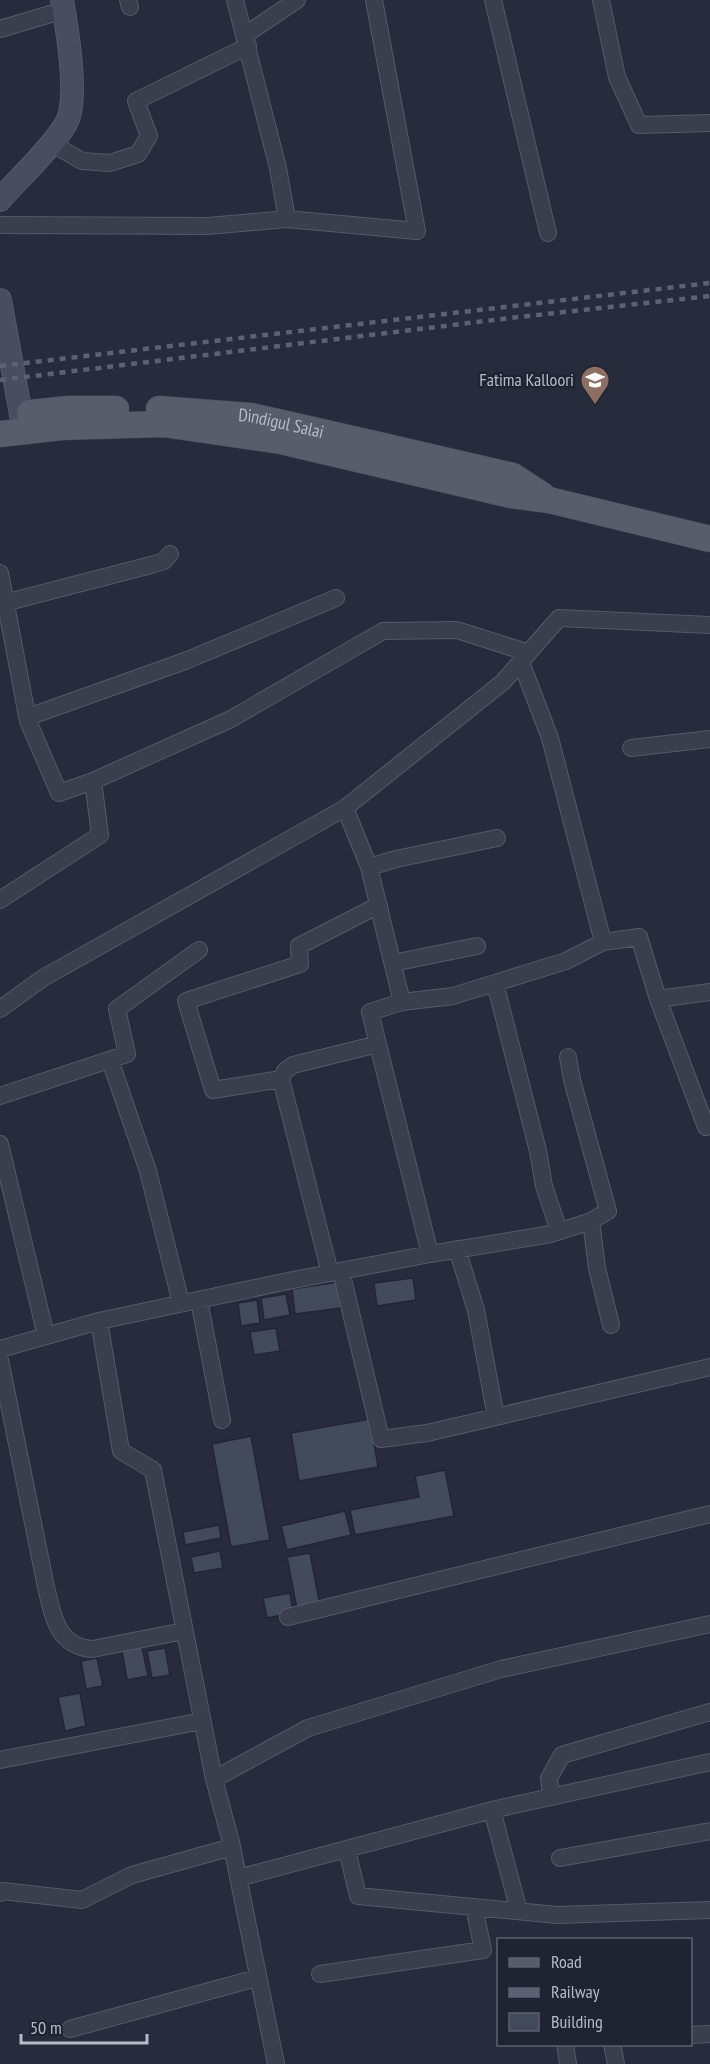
<svg xmlns="http://www.w3.org/2000/svg" width="710" height="2064" font-family="'PT Sans Narrow',sans-serif">
<style>
.building{fill:#434a5b;stroke:#212634;stroke-width:1.5}
.lines{fill:none;stroke-linecap:round;stroke-linejoin:round}
.minor-casing{stroke:#555a68;stroke-width:18}
.secondary-casing{stroke:#555a68;stroke-width:24}
.primary-casing{stroke:#434856;stroke-width:27}
.minor{stroke:#3a3f4d;stroke-width:16}
.secondary{stroke:#484d5f;stroke-width:22}
.primary{stroke:#585d6c;stroke-width:26}
.rail{stroke:#5c6273;stroke-width:4.5;stroke-dasharray:6 6;stroke-linecap:butt}
.labels{text-anchor:middle;stroke-width:5;stroke-linejoin:round;paint-order:stroke}
.poi-label{font-size:18px;fill:#b6bac8;stroke:#1f2432;text-anchor:end}
.street-label{font-size:18px;fill:#b6bac8;stroke:#1f2432}
</style>
<rect width="100%" height="100%" fill="#262c3c"/>
<path class="building" d="M413 1278 416 1300 377 1306 374 1283Z
M338 1282 341 1308 295 1314 292 1289Z
M286 1294 290 1315 264 1320 261 1298Z
M257 1300 260 1323 241 1326 238 1303Z
M276 1328 280 1351 254 1355 250 1332Z
M370 1419 378 1467 299 1481 291 1433Z
M251 1436 270 1540 231 1547 212 1444Z
M445 1470 454 1516 355 1535 350 1510 419 1497 415 1476Z
M345 1511 351 1535 287 1550 281 1526Z
M219 1525 221 1538 185 1545 183 1532Z
M220 1551 223 1568 194 1573 191 1557Z
M310 1553 320 1605 297 1609 287 1557Z
M290 1593 293 1613 267 1618 263 1598Z
M142 1647 148 1676 127 1680 122 1651Z
M165 1648 170 1675 152 1678 147 1651Z
M97 1658 103 1686 86 1689 81 1661Z
M80 1693 86 1726 65 1731 58 1697Z"/>
<g class="lines">
<g class="minor-casing">
<path id="minor" d="M128 0 130 7
M493 0 548 233
M601 0 617 77 639 125 710 123
M0 29 64 10
M245 35 297 0
M51 143 82 161 110 163 138 154 149 136 136 101 248 46
M287 219 417 231 374 0
M0 225 208 226 287 219 278 168 235 0
M0 573 28 721 59 793 93 781
M0 604 151 565 164 561 170 554
M521 662 550 738 603 942
M28 717 185 661 336 598
M631 748 710 739
M345 808 369 867 402 1002 370 1012 430 1254
M369 867 396 859 497 838
M0 900 100 835 93 781 231 719 383 631 457 630 529 653
M393 963 477 946
M495 983 538 1151 544 1186 559 1231
M658 999 710 992
M402 1002 453 996 566 961 603 942 639 937 658 999 706 1127
M0 1009 43 978 345 808 503 682 559 618 710 625
M110 1060 148 1171 181 1303
M281 1079 213 1090 186 1001 300 964 299 946 379 905
M0 1096 127 1054 117 1009 199 950
M0 1144 46 1336
M591 1221 597 1268 611 1325
M457 1249 476 1310 496 1417
M341 1271 381 1439 427 1433 710 1367
M330 1273 281 1079 285 1071 293 1065 378 1044
M199 1300 222 1420
M99 1321 121 1451 153 1470 214 1779 231 1842 276 2064
M0 1349 99 1321 288 1281 430 1254 551 1234 591 1221 608 1211 572 1080 568 1057
M0 1360 46 1587C53 1616 57 1646 92 1649L184 1631
M288 1617 710 1514
M0 1760 202 1721
M214 1779 308 1728 501 1669 710 1624
M551 1797 549 1778 562 1755 710 1712
M492 1810 519 1911
M347 1850 358 1896 557 1915 710 1910
M560 1858 710 1831
M238 1878 496 1809 710 1762
M0 1893 3 1891 82 1900 132 1875 232 1847
M320 1974 483 1950 474 1907
M70 2029 257 1978
M690 2035 710 2034
M565 2044 568 2064
M612 2044 616 2064"/>
</g>
<g class="secondary-casing">
<path id="secondary" d="M0 200C16 181 60 140 68 119 78 94 67 28 62 0
M0 300 24 431"/>
</g>
<g class="primary-casing">
<g id="primary">
<path id="s1" d="M159 409 251 416 370 443 513 476 542 495"/>
<path d="M30 413 69 409H116"/>
<path d="M0 434 62 427 163 424 281 441 511 495 549 500 710 539"/>
</g>
</g>
<use href="#minor" class="minor"/>
<use href="#secondary" class="secondary"/>
<use href="#primary" class="primary"/>
<path class="rail" d="M0 366 710 283
M0 380 510 318 710 296"/>
</g>
<defs>
<g id="university-pin" transform="scale(1.5)"><path d="M0 17L-7.5 6A9.5 9.5 0 1 1 7.5 6Z" fill="#8d6e63" stroke="#1f2432"/><path d="M0-5L7-2L0 1L-7-2ZM-4 1L0 2.5L4 1V4Q0 6-4 4Z" fill="#fff"/></g>
</defs>
<g fill-rule="evenodd">
<use href="#university-pin" x="595" y="380"/>
</g>
<g class="labels">
<g class="poi-label">
<text x="574" y="386">Fatima Kalloori</text>
</g>
<g class="street-label">
<text dy="6" stroke="none"><textPath href="#s1" startOffset="123">Dindigul Salai</textPath></text>
</g>
</g>
<rect x="497" y="1938" width="195" height="108" fill="#1f2432" stroke="#5b606e" stroke-width="1.5"/>
<rect x="509" y="1958" width="30" height="9" fill="#585d6c" stroke="#5b606e" stroke-width="1.5"/>
<text x="551" y="1968" font-size="18" fill="#b6bac8">Road</text>
<rect x="509" y="1988" width="30" height="9" fill="#5c6273" stroke="#5b606e" stroke-width="1.5"/>
<text x="551" y="1998" font-size="18" fill="#b6bac8">Railway</text>
<rect x="509" y="2013" width="30" height="18" fill="#434a5b" stroke="#5b606e" stroke-width="1.5"/>
<text x="551" y="2028" font-size="18" fill="#b6bac8">Building</text>
<path d="M21 2034v9h126v-9" fill="none" stroke="#b6bac8" stroke-width="3"/>
<text x="30" y="2034" font-size="18" fill="#b6bac8" stroke="#1f2432" stroke-width="4.5" paint-order="stroke">50 m</text>
</svg>
